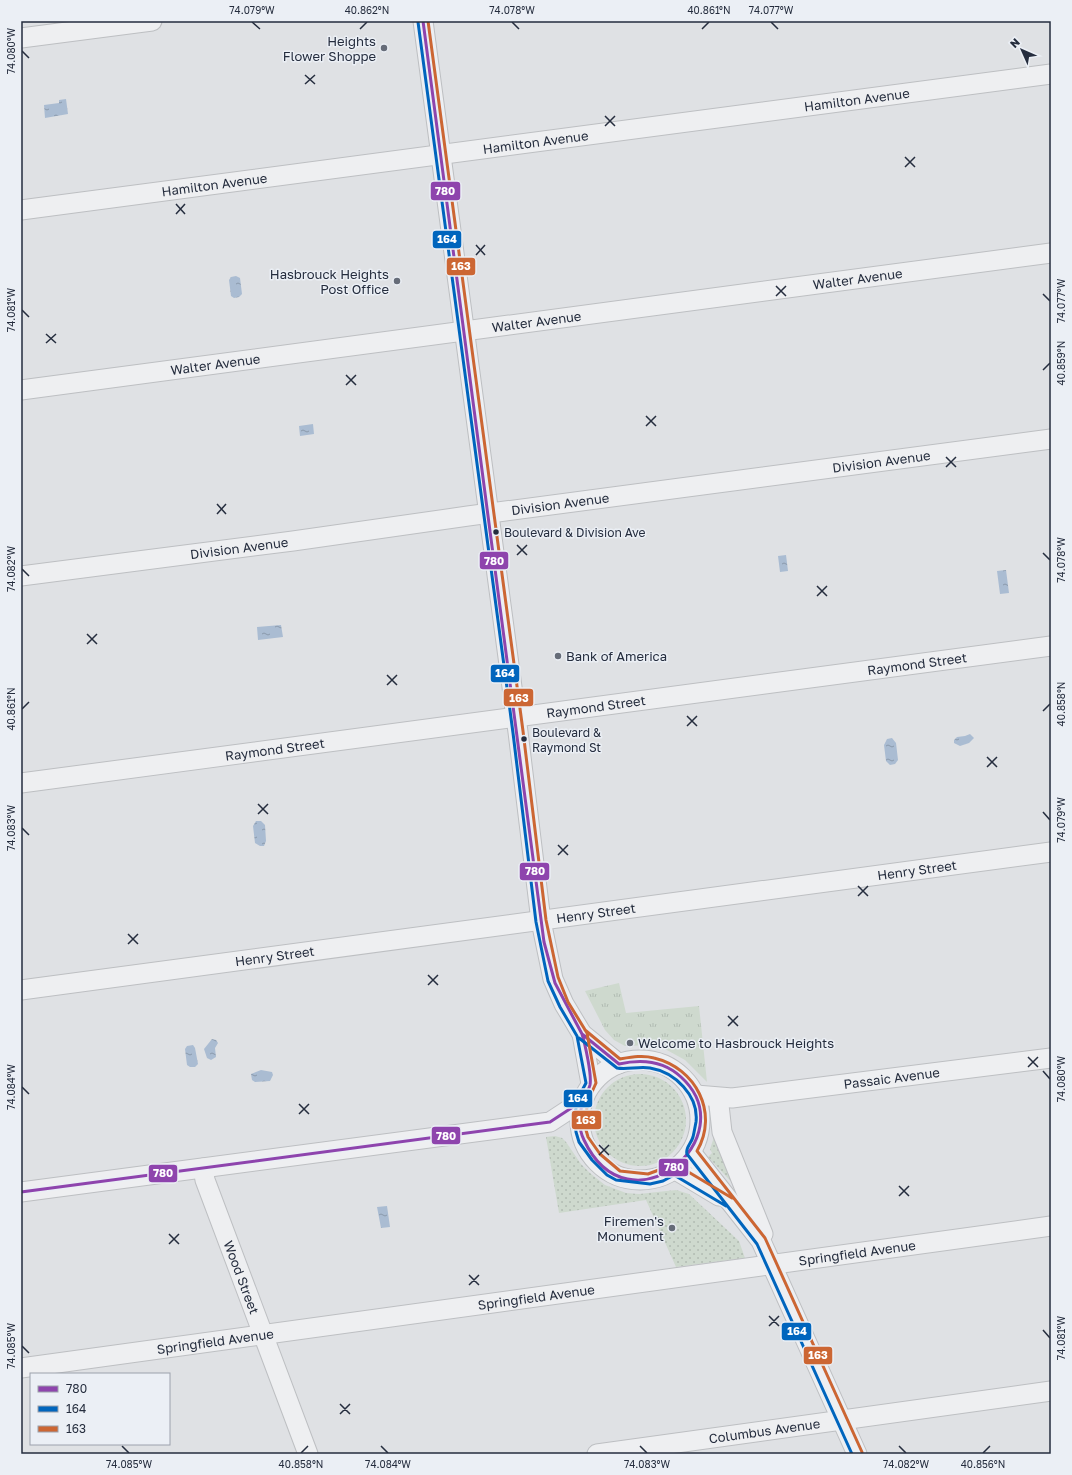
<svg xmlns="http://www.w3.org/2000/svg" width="1072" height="1475" font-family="'Golos Text',sans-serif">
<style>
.grass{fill:url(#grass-dots)}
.park{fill:url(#park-tufts)}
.water{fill:url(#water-ripples)}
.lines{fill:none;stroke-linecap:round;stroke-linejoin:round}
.minor-casing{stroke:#bdbfc2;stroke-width:21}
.minor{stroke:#eeeff1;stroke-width:19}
.bus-1-casing{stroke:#ebeff5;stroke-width:6}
.bus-2-casing{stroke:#ebeff5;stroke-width:6}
.bus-3-casing{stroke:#ebeff5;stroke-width:6}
.bus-1{stroke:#8e44ad;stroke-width:3}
.bus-2{stroke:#0065bd;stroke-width:3}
.bus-3{stroke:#c63;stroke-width:3}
.ticks{fill:none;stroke:#252d3e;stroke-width:1.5}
.poi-dot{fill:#666c78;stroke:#ebeff5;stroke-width:1.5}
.bus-dot{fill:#252d3e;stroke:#ebeff5;stroke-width:1.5}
.labels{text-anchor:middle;stroke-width:3;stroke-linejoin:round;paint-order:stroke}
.bus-label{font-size:12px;fill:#252d3e;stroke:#ebeff5;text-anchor:start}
.poi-label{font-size:13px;fill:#252d3e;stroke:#ebeff5;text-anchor:end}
.street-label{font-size:13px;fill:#252d3e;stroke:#ebeff5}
.line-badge{stroke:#ebeff5;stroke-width:1.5}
.badge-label{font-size:11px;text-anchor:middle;font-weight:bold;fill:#fff}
.neatline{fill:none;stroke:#252d3e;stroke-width:1.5}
.ticks-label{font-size:10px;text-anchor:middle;fill:#252d3e}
</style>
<defs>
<pattern id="grass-dots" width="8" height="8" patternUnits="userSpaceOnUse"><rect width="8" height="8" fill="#ced9ce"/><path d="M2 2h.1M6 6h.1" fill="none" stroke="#b1bbb2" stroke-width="1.8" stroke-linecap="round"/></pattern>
<pattern id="park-tufts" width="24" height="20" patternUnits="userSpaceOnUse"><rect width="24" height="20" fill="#ced9ce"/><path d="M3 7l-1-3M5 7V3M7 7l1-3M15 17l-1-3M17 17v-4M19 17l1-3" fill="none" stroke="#b1bbb2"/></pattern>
<pattern id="water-ripples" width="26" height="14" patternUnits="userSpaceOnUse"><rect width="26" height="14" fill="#aabcd2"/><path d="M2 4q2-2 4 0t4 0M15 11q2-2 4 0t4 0" fill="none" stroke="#8a99ac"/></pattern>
</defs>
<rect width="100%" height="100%" fill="#dfe1e4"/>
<path class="grass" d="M594 1120a46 46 0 1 1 92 0a46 46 0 1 1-92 0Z
M715 1134 739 1190 708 1157 712 1153 710 1149Z
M555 1136 562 1138 566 1142 581 1164 590 1173 605 1185 626 1193 639 1194 676 1190 689 1194 739 1241 745 1258 676 1267 646 1200 559 1213 546 1137Z"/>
<path class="park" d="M619 983 626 1013 699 1006 707 1082 685 1060 665 1049 653 1045 625 1046 614 1040 605 1030 585 991Z"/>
<path class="water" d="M66 99 68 114 45 118 44 105 59 103V100Z
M236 276 240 278 242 294 239 297 234 298 231 296 229 280 231 277Z
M313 424 314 434 300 436 299 426Z
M786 555 788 571 780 572 778 556Z
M1006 570 1009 593 1000 594 997 571Z
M281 625 283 637 258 640 257 627Z
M970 734 974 738 969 743 960 746 954 743V740L957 737 965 736Z
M892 738 896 743 898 760 895 764 890 765 886 761 884 745 887 739Z
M256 821H261L265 825 266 841 264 846H260L255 843 253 826Z
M212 1039 216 1040 218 1043 215 1048 216 1057 211 1060 207 1058 204 1049Z
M193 1045 195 1048 198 1064 195 1067H190L187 1065 185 1049 187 1046Z
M261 1070 272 1072 273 1075 270 1081 255 1082 252 1080 251 1074Z
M387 1206 390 1227 381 1228 377 1207Z"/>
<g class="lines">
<g class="minor-casing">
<g id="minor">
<path d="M423 21 518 732 541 921 553 979 564 1004 582 1034 591 1084"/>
<path d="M21 38 152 21"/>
<path id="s1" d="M21 210 1051 74"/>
<path id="s2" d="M21 390 1051 253"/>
<path id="s3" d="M21 576 293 541 468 516 1051 439"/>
<path id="s4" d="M21 783 1051 646"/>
<path id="s5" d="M21 990 1051 852"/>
<path d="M582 1034 619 1064"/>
<circle cx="640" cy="1120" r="60"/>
<path id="s6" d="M696 1095 732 1098 1051 1058"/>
<path d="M719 1105 722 1132 763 1234"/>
<path d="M691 1152 761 1241 857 1454"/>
<path id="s7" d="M203 1168 205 1180 308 1454"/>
<path d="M674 1169 719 1196"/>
<path d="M21 1192 550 1122 582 1101"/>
<path id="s8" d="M21 1368 1051 1226"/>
<path id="s9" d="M597 1454 1051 1391"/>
</g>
</g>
<use href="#minor" class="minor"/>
<g class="bus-1-casing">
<path id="bus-1" d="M423 21 544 942 555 983 582 1034
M582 1034 619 1064C641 1059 664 1061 681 1077 747 1137 629 1236 584 1140 577 1126 580 1109 585 1096 587 1092 589 1089 590 1085 592 1075 585 1044 582 1034Z
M21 1192 550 1122 582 1101"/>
</g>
<g class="bus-2-casing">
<path id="bus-2" d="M418 22 513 733 536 922 548 981 560 1007 577 1036 586 1083 577 1100 575 1116 576 1132 579 1142 592 1160 607 1175 616 1180 650 1184 663 1181 674 1175 726 1206
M579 1038 617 1068C627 1070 639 1066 650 1068 675 1072 699 1096 696 1122 695 1127 694 1133 693 1137 691 1144 685 1148 687 1154L757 1244 852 1454"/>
</g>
<g class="bus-3-casing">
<path id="bus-3" d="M428 21 523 731 546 920 558 977 568 1002 587 1033 596 1083 587 1103 586 1130 588 1137 600 1154 620 1171 648 1174 675 1164 732 1198
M585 1030 620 1059C632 1057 643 1055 654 1058 696 1068 719 1113 697 1151L765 1238 862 1452"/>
</g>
<use href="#bus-1" class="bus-1"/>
<use href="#bus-2" class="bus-2"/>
<use href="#bus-3" class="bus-3"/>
</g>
<path class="ticks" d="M252 22 260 29M512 22 519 29M771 22 778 29M360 29 367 22M702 29 709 22M22 51 29 58M305 75 315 84M305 84 315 75M605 116 615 126M605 126 615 116M905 157 915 167M905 167 915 157M176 204 185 214M176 214 185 204M476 245 485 255M476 255 485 245M776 286 786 296M1043 294 1050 301M776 296 786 286M22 310 29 317M46 334 56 343M46 343 56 334M1043 370 1050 363M346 375 356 385M346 385 356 375M646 416 656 426M646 426 656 416M946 457 956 467M946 467 956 457M217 504 226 514M217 514 226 504M517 545 527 555M1043 553 1050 560M517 555 527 545M22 569 29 576M817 586 827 596M817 596 827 586M87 634 97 644M87 644 97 634M387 675 397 685M387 685 397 675M22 709 29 702M1043 711 1050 704M687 716 697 726M687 726 697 716M987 757 997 767M987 767 997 757M258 804 268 814M1043 812 1050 820M258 814 268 804M22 828 29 835M558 845 568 855M558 855 568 845M858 886 868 896M858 896 868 886M128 934 138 944M128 944 138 934M428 975 438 985M428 985 438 975M728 1016 738 1026M728 1026 738 1016M1028 1057 1038 1067M1028 1067 1038 1057M1043 1071 1050 1079M22 1087 29 1094M299 1104 309 1114M299 1114 309 1104M599 1145 609 1155M599 1155 609 1145M899 1186 909 1196M899 1196 909 1186M169 1234 179 1244M169 1244 179 1234M469 1275 479 1285M469 1285 479 1275M769 1316 779 1326M769 1326 779 1316M1043 1330 1050 1338M22 1346 29 1353M340 1404 350 1414M340 1414 350 1404M122 1446 129 1453M381 1446 388 1453M640 1446 647 1453M899 1446 906 1453M301 1453 308 1446M983 1453 990 1446"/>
<g class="poi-dot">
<circle cx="384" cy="48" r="4"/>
<circle cx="397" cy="281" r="4"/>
<circle cx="558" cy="656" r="4"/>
<circle cx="630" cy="1043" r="4"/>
<circle cx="672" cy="1228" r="4"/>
</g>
<g class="bus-dot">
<circle cx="496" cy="532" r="3.5"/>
<circle cx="524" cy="739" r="3.5"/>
</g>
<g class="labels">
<g class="bus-label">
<text x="504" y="537">Boulevard &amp; Division Ave</text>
<text x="532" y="737">Boulevard &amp;<tspan x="532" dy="15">Raymond St</tspan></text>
</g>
<g class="poi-label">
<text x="376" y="46">Heights<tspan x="376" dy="15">Flower Shoppe</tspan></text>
<text x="389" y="279">Hasbrouck Heights<tspan x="389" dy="15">Post Office</tspan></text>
<text x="566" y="661" text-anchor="start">Bank of America</text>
<text x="638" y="1048" text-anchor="start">Welcome to Hasbrouck Heights</text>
<text x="664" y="1226">Firemen's<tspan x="664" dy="15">Monument</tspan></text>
</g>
<g class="street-label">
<text dy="5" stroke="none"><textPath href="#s1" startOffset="843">Hamilton Avenue</textPath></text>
<text dy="5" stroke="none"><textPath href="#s1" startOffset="519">Hamilton Avenue</textPath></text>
<text dy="5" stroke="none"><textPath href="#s1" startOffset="195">Hamilton Avenue</textPath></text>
<text dy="5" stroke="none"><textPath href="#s2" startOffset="844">Walter Avenue</textPath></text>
<text dy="5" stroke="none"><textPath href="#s2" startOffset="520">Walter Avenue</textPath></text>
<text dy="5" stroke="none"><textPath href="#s2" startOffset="196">Walter Avenue</textPath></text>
<text dy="5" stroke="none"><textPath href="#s3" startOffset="868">Division Avenue</textPath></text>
<text dy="5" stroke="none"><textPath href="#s3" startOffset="544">Division Avenue</textPath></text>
<text dy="5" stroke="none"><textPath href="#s3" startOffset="220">Division Avenue</textPath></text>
<text dy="5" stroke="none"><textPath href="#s4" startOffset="904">Raymond Street</textPath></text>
<text dy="5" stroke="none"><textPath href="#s4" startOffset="580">Raymond Street</textPath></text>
<text dy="5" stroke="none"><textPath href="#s4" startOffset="256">Raymond Street</textPath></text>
<text dy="5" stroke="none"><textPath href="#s5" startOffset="904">Henry Street</textPath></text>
<text dy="5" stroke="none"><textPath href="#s5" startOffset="580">Henry Street</textPath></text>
<text dy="5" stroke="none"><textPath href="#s5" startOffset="256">Henry Street</textPath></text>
<text dy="5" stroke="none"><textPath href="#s6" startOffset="197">Passaic Avenue</textPath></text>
<text dy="5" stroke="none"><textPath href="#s8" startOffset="844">Springfield Avenue</textPath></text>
<text dy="5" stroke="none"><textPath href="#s7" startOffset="116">Wood Street</textPath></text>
<text dy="5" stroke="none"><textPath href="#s8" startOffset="520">Springfield Avenue</textPath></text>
<text dy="5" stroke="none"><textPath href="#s8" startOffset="196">Springfield Avenue</textPath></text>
<text dy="5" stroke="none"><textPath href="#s9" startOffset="169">Columbus Avenue</textPath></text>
</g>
</g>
<g class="line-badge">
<rect x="430" y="181" width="31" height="20" rx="4" fill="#8e44ad"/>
<rect x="432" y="230" width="30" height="19" rx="4" fill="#0065bd"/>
<rect x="446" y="257" width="30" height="19" rx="4" fill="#c63"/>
<rect x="479" y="551" width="30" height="19" rx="4" fill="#8e44ad"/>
<rect x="490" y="664" width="30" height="19" rx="4" fill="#0065bd"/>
<rect x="503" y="688" width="31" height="19" rx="4" fill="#c63"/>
<rect x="519" y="862" width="31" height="19" rx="4" fill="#8e44ad"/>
<rect x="563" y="1089" width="30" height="19" rx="4" fill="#0065bd"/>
<rect x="571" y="1110" width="31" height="20" rx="4" fill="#c63"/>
<rect x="431" y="1126" width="30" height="19" rx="4" fill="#8e44ad"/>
<rect x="658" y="1158" width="31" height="19" rx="4" fill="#8e44ad"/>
<rect x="148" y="1164" width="30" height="19" rx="4" fill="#8e44ad"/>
<rect x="781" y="1322" width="31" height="19" rx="4" fill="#0065bd"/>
<rect x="803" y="1346" width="30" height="19" rx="4" fill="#c63"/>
</g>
<g class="badge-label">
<text x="445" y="195">780</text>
<text x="447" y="243">164</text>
<text x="461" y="270">163</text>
<text x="494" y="565">780</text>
<text x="505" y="677">164</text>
<text x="519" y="702">163</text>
<text x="535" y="875">780</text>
<text x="578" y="1102">164</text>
<text x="586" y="1124">163</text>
<text x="446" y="1140">780</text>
<text x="674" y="1171">780</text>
<text x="163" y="1177">780</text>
<text x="797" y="1335">164</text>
<text x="818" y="1359">163</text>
</g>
<rect width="1072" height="1475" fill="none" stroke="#ebeff5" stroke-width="44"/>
<rect x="30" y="1373" width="140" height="72" fill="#ebeff5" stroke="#9ca1ac"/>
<rect x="38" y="1386" width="20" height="6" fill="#8e44ad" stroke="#9ca1ac"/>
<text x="66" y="1393" font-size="12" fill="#252d3e">780</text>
<rect x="38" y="1406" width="20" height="6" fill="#0065bd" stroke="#9ca1ac"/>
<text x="66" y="1413" font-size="12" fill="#252d3e">164</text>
<rect x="38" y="1426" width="20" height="6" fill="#cc6633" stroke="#9ca1ac"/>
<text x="66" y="1433" font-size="12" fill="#252d3e">163</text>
<g transform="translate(1022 50) rotate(315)" stroke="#ebeff5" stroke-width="3" paint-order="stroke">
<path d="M0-3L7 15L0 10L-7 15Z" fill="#252d3e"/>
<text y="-6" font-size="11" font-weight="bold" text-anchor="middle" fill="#252d3e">N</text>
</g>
<rect x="22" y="22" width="1028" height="1431" class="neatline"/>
<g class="ticks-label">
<text x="252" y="14">74.079°W</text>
<text x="367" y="14">40.862°N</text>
<text x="512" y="14">74.078°W</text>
<text x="709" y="14">40.861°N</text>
<text x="771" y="14">74.077°W</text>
<text transform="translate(11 51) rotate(-90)" y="4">74.080°W</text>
<text transform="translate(1061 301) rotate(-90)" y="4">74.077°W</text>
<text transform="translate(11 310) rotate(-90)" y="4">74.081°W</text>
<text transform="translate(1061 363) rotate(-90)" y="4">40.859°N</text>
<text transform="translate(1061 560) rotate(-90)" y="4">74.078°W</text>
<text transform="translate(11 569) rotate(-90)" y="4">74.082°W</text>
<text transform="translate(1061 704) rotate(-90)" y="4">40.858°N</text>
<text transform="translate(11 709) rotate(-90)" y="4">40.861°N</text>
<text transform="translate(1061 820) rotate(-90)" y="4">74.079°W</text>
<text transform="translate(11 828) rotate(-90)" y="4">74.083°W</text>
<text transform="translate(1061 1079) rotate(-90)" y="4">74.080°W</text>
<text transform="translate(11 1087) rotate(-90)" y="4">74.084°W</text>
<text transform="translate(1061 1338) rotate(-90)" y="4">74.081°W</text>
<text transform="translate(11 1346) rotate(-90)" y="4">74.085°W</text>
<text x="129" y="1468">74.085°W</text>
<text x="301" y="1468">40.858°N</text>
<text x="388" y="1468">74.084°W</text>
<text x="647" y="1468">74.083°W</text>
<text x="906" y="1468">74.082°W</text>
<text x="983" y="1468">40.856°N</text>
</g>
</svg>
